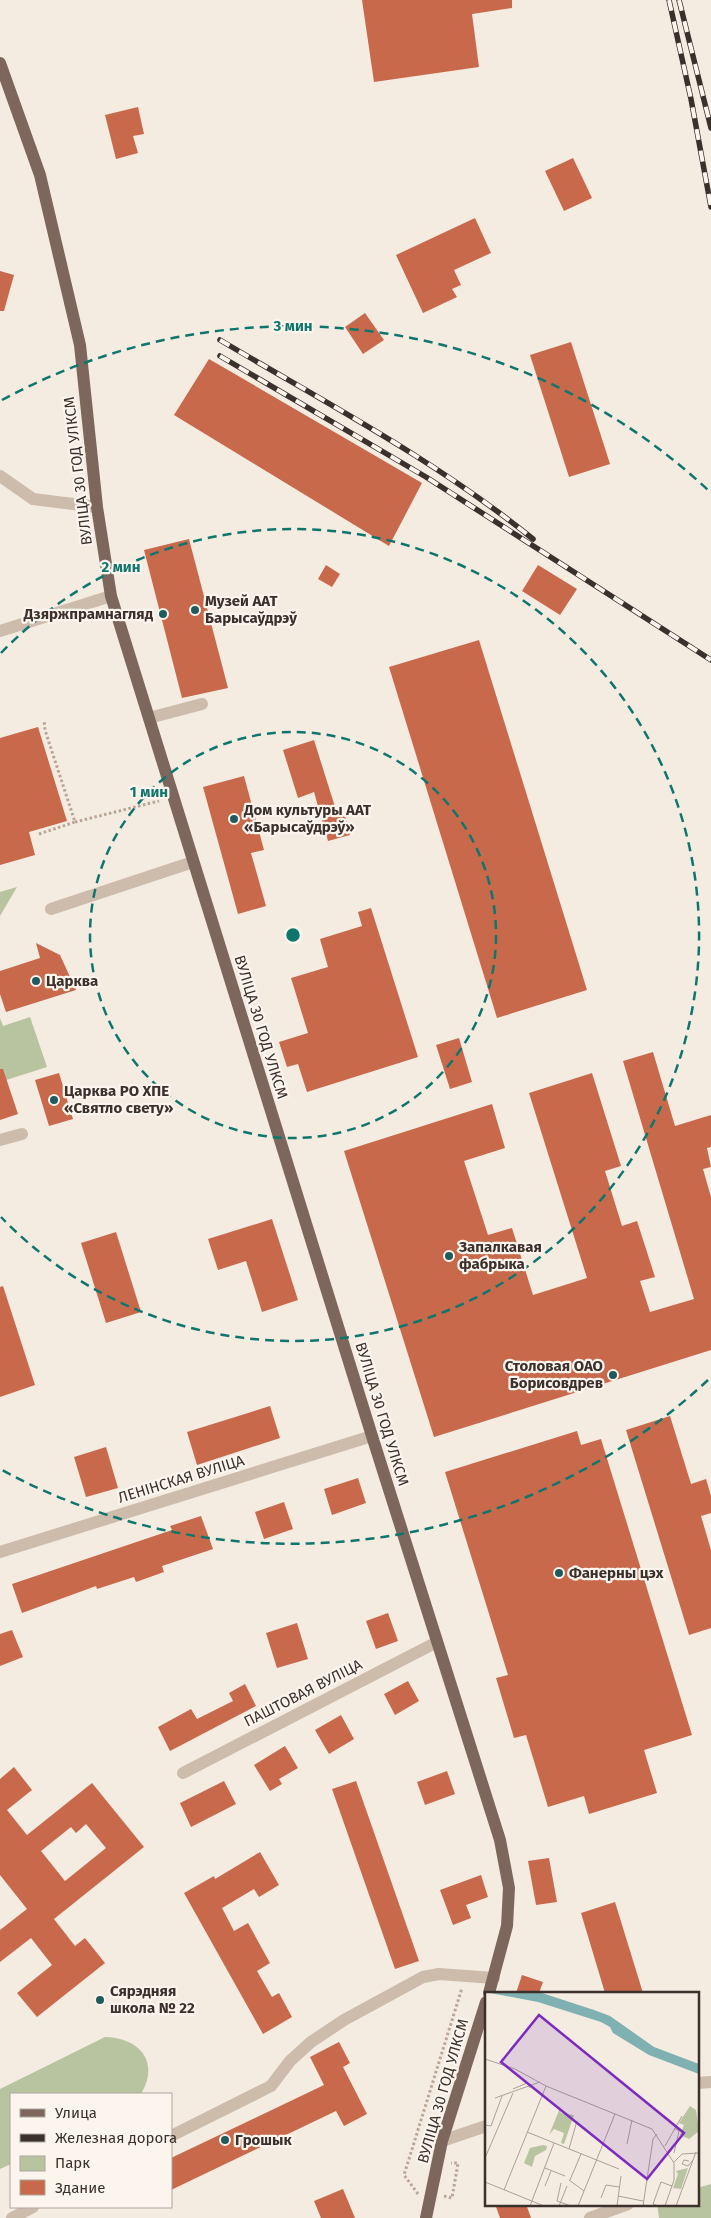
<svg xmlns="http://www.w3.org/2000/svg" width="711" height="2218" font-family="'Fira Sans',sans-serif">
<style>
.green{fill:#b8c4a0}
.building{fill:#c8694b;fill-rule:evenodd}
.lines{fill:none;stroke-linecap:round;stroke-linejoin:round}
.path{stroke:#b9a596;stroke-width:3;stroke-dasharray:2.5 2.5;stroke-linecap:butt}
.minor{stroke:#cdbbac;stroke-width:12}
.major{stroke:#7d675c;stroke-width:12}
.rail-casing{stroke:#3b302b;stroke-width:5.5}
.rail{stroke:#fbf5ee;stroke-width:4;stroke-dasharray:11;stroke-linecap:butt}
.ring{fill:none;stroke:#0f766e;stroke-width:2.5;stroke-dasharray:9 6}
.poi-dot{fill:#1f5a5e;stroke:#fbf5ee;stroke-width:2}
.labels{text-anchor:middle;stroke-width:4.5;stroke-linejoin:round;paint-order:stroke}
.street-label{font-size:15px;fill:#3b302b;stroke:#fbf5ee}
.poi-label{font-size:15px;font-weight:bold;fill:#3b302b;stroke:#fbf5ee;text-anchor:start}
.inset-road{fill:none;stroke:#aaa098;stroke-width:1}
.view{fill:#7b2cbf;fill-opacity:0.15;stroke:#7b2cbf;stroke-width:2.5}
.inset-edge{fill:none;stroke:#3b302b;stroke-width:2.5}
.centre{fill:#0f766e;stroke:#fbf5ee;stroke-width:2.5}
.ring-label{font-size:15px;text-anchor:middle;font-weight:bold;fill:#0f766e;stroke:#fbf5ee;stroke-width:4.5;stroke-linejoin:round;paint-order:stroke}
</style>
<rect width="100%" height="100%" fill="#f4ebe1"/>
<path class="green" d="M17 887 0 916V892Z
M30 1017 47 1067 0 1082V1018L3 1026Z
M105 2037C140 2038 160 2062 141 2094H11V2164L0 2169V2089Z
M711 2184V2218H659L657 2204H697V2188Z"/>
<path class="building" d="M362 0H512V8L472 14 479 67 374 82Z
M138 107 144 134 133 136 138 153 116 159 105 115Z
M573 158 592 198 564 211 545 171Z
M475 218 491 253 454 270 461 285 452 289 457 297 423 313 396 255Z
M0 271 14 275 4 311H0Z
M365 313 384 340 363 354 345 327Z
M571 342 610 464 569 477 530 355Z
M209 359 422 483 389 546 174 415Z
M189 539 228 688 182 698 144 550Z
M326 565 340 574 332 587 318 579Z
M538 565 577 589 560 615 522 591Z
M479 640 587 990 497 1018 389 667Z
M38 727 67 821 29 832 35 855 0 865V738Z
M314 740 336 810 343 808 350 835 328 841 314 792 298 798 283 750Z
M244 776 264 850 251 853 266 906 238 914 203 787Z
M371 908 418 1057 307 1092 298 1064 287 1067 279 1042 308 1033 291 978 328 967 320 939 362 926 358 912Z
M36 943 60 955 76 990 6 1012 0 994V971L40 958Z
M459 1038 472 1082 450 1089 436 1045Z
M653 1052 675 1126 711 1115V1147L707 1148 711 1167 703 1169 711 1197V1350L434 1437 344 1151 492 1104 505 1148 464 1161 488 1235 512 1228 533 1295 587 1278 529 1093 592 1073 621 1166 605 1171 622 1226 637 1221 655 1277 640 1281 650 1312 694 1299 623 1061Z
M0 1069H3L18 1114 0 1120Z
M59 1073 73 1119 49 1126 35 1080Z
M272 1219 298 1300 262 1312 246 1261 218 1270 208 1239Z
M116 1232 141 1312 106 1323 81 1243Z
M3 1286 35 1385 0 1397V1287Z
M270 1406 280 1438 197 1465 187 1432Z
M670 1416 691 1484 706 1479 711 1496V1513L701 1516 711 1550V1628L689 1635 626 1430Z
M577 1431 581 1445 601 1439 692 1735 644 1750 657 1793 589 1814 584 1796 548 1807 526 1735 514 1738 496 1678 508 1675 445 1472Z
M106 1447 118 1488 86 1497 74 1457Z
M358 1478 366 1503 332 1515 324 1489Z
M284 1502 293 1529 264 1539 255 1512Z
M201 1516 213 1549 162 1566 164 1572 136 1582 134 1577 97 1589 96 1586 22 1613 12 1584 172 1530 170 1526Z
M388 1613 398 1641 376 1649 366 1621Z
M297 1623 308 1659 277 1668 266 1633Z
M12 1630 23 1657 0 1666V1634Z
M408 1681 419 1701 395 1715 384 1694Z
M245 1684 256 1706 170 1751 158 1727 191 1709 197 1719 233 1701 229 1693Z
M341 1715 354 1739 329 1754 315 1730Z
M285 1746 298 1768 279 1779 282 1784 270 1791 254 1765Z
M14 1767 32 1790 7 1810 27 1835 92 1783 144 1847 54 1919 75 1946 85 1938 105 1963 37 2017 17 1993 52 1965 31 1938 0 1962V1930L27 1909 0 1875V1779ZM86 1824 106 1848 65 1881 41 1851 71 1827 76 1833Z
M447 1771 455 1794 425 1805 417 1782Z
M224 1781 236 1804 191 1827 180 1803Z
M356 1781 419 1961 395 1969 332 1789Z
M260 1852 279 1885 259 1897 254 1889 222 1908 234 1931 248 1923 270 1963 257 1971 272 1997 279 1993 292 2017 263 2034 184 1893 214 1876 215 1879Z
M549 1858 557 1902 536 1905 528 1861Z
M481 1875 488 1897 466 1905 471 1918 453 1925 440 1890Z
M615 1902 643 1993H605L581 1913Z
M522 1975 543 1982 539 1993H516Z
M339 2042 350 2063 343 2067 367 2114 344 2126 336 2111 171 2190V2158L324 2085 310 2057Z
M343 2189 355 2218H321L314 2201Z
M495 2204H526L531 2218H500Z"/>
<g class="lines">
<path class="path" d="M75 822 159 801
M39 834 75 822 45 730 44 720
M418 2194 404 2175 462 1988
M444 2196 452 2198 458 2163H451"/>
<path class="minor" d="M0 476 33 499 97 507
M0 631 111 596
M149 718 202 704
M51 909 193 862
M0 1140 22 1134
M0 1552 372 1436
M183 1773 437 1642
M697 2083 711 2082
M171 2136 271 2086 290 2061 311 2042 344 2020 423 1977 439 1974 494 1978
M442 2141 486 2126
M12 2218 33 2207
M590 2218 628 2204"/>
<path class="major" d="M0 63 40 175 80 345 97 507 111 596 372 1436 500 1840 509 1888 507 1926 489 1993
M426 2218 442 2141 486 2002"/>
<g class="rail-casing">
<path id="rail" d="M669 0 691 99 711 207
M679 0 711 128
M220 340C326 403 437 461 533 539
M220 356 426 477 711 660"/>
</g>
<use href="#rail" class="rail"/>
</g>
<g class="ring">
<circle cx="293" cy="935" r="203"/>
<path d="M1 653A406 406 0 1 1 1 1217"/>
<path d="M708 1380A609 609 0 0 1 2 1470M2 400A609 609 0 0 1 708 490"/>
</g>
<g class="poi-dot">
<circle cx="195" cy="610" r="5"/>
<circle cx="163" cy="614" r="5"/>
<circle cx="234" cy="819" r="5"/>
<circle cx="36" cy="981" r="5"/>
<circle cx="54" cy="1100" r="5"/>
<circle cx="449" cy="1256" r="5"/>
<circle cx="613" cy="1375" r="5"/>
<circle cx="559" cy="1573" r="5"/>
<circle cx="100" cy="2000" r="5"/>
<circle cx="225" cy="2140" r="5"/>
</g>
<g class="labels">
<g class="street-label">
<text transform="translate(78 471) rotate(-97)" y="5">ВУЛІЦА 30 ГОД УЛКСМ</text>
<text transform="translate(261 1027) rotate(73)" y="5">ВУЛІЦА 30 ГОД УЛКСМ</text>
<text transform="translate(382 1414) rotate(73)" y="5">ВУЛІЦА 30 ГОД УЛКСМ</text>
<text transform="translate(181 1479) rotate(-17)" y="5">ЛЕНІНСКАЯ ВУЛІЦА</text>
<text transform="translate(303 1693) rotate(-27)" y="5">ПАШТОВАЯ ВУЛІЦА</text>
<text transform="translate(443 2091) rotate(-74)" y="5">ВУЛІЦА 30 ГОД УЛКСМ</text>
</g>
<g class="poi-label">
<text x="205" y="606">Музей ААТ<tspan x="205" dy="17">Барысаўдрэў</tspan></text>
<text x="153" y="619" text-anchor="end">Дзяржпрамнагляд</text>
<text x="244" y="815">Дом культуры ААТ<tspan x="244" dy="17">«Барысаўдрэў»</tspan></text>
<text x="46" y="986">Царква</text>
<text x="64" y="1096">Царква РО ХПЕ<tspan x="64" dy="17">«Святло свету»</tspan></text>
<text x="459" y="1252">Запалкавая<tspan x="459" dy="17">фабрыка</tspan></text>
<text x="603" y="1371" text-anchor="end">Столовая ОАО<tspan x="603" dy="17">Борисовдрев</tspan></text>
<text x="569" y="1578">Фанерны цэх</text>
<text x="110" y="1996">Сярэдняя<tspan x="110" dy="17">школа № 22</tspan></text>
<text x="235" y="2145">Грошык</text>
</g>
</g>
<g transform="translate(485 1992)">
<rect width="214" height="214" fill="#f4ebe1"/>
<path d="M205 114 211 118 214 139 204 147 195 143 199 133 194 131ZM75 116 76 121 89 123 79 152 76 151 79 141 69 137 64 143ZM58 153 62 154 61 158 50 164 47 175 39 171 45 156ZM203 176 196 197 188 196 193 182 191 179Z" fill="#b8c4a0"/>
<path d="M0 0H54L109 18 125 24 169 55 214 72V82L164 63 128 41 125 35 116 30 53 10Z" fill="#7fb0b2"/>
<path class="inset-road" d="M0 67 30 77 61 94 167 137 189 171V188L180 214M28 97 42 91 45 96M10 106 55 90M0 133 6 134 17 104M189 136 194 139 189 161M42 140 134 177M142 152 147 128M180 154 197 124M84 157 92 129M0 166 28 101M204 169 199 168 197 172 203 174 208 168M189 170 197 162 214 161M60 176 80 184M84 188 99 199M85 188 96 162M0 190 59 214M76 191 72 209 86 214M60 194 66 179M19 198 61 94M133 204 158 209M116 206 121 193 134 195M45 214 69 151M74 214 82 194M93 214 130 122M132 214 136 184M158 214 168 147 172 142M173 214 168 212 176 190 187 194M191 214 211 160"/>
<path class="view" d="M54 23 199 141 162 187 16 70Z"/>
<rect width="214" height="214" class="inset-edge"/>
</g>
<circle cx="293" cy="935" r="8" class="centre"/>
<g class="ring-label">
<text x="293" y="331">3 мин</text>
<text x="121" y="572">2 мин</text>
<text x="149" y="797">1 мин</text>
</g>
<rect x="10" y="2093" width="162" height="115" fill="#fbf5ee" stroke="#aea6a0"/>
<rect x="20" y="2109" width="25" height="8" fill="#7d675c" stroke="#aea6a0"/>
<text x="55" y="2118" font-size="15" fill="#3b302b">Улица</text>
<rect x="20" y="2134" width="25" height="8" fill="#3b302b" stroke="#aea6a0"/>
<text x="55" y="2143" font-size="15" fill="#3b302b">Железная дорога</text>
<rect x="20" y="2156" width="25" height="15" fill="#b8c4a0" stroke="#aea6a0"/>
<text x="55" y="2168" font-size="15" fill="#3b302b">Парк</text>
<rect x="20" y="2180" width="25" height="15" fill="#c8694b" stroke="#aea6a0"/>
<text x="55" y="2193" font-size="15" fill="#3b302b">Здание</text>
</svg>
